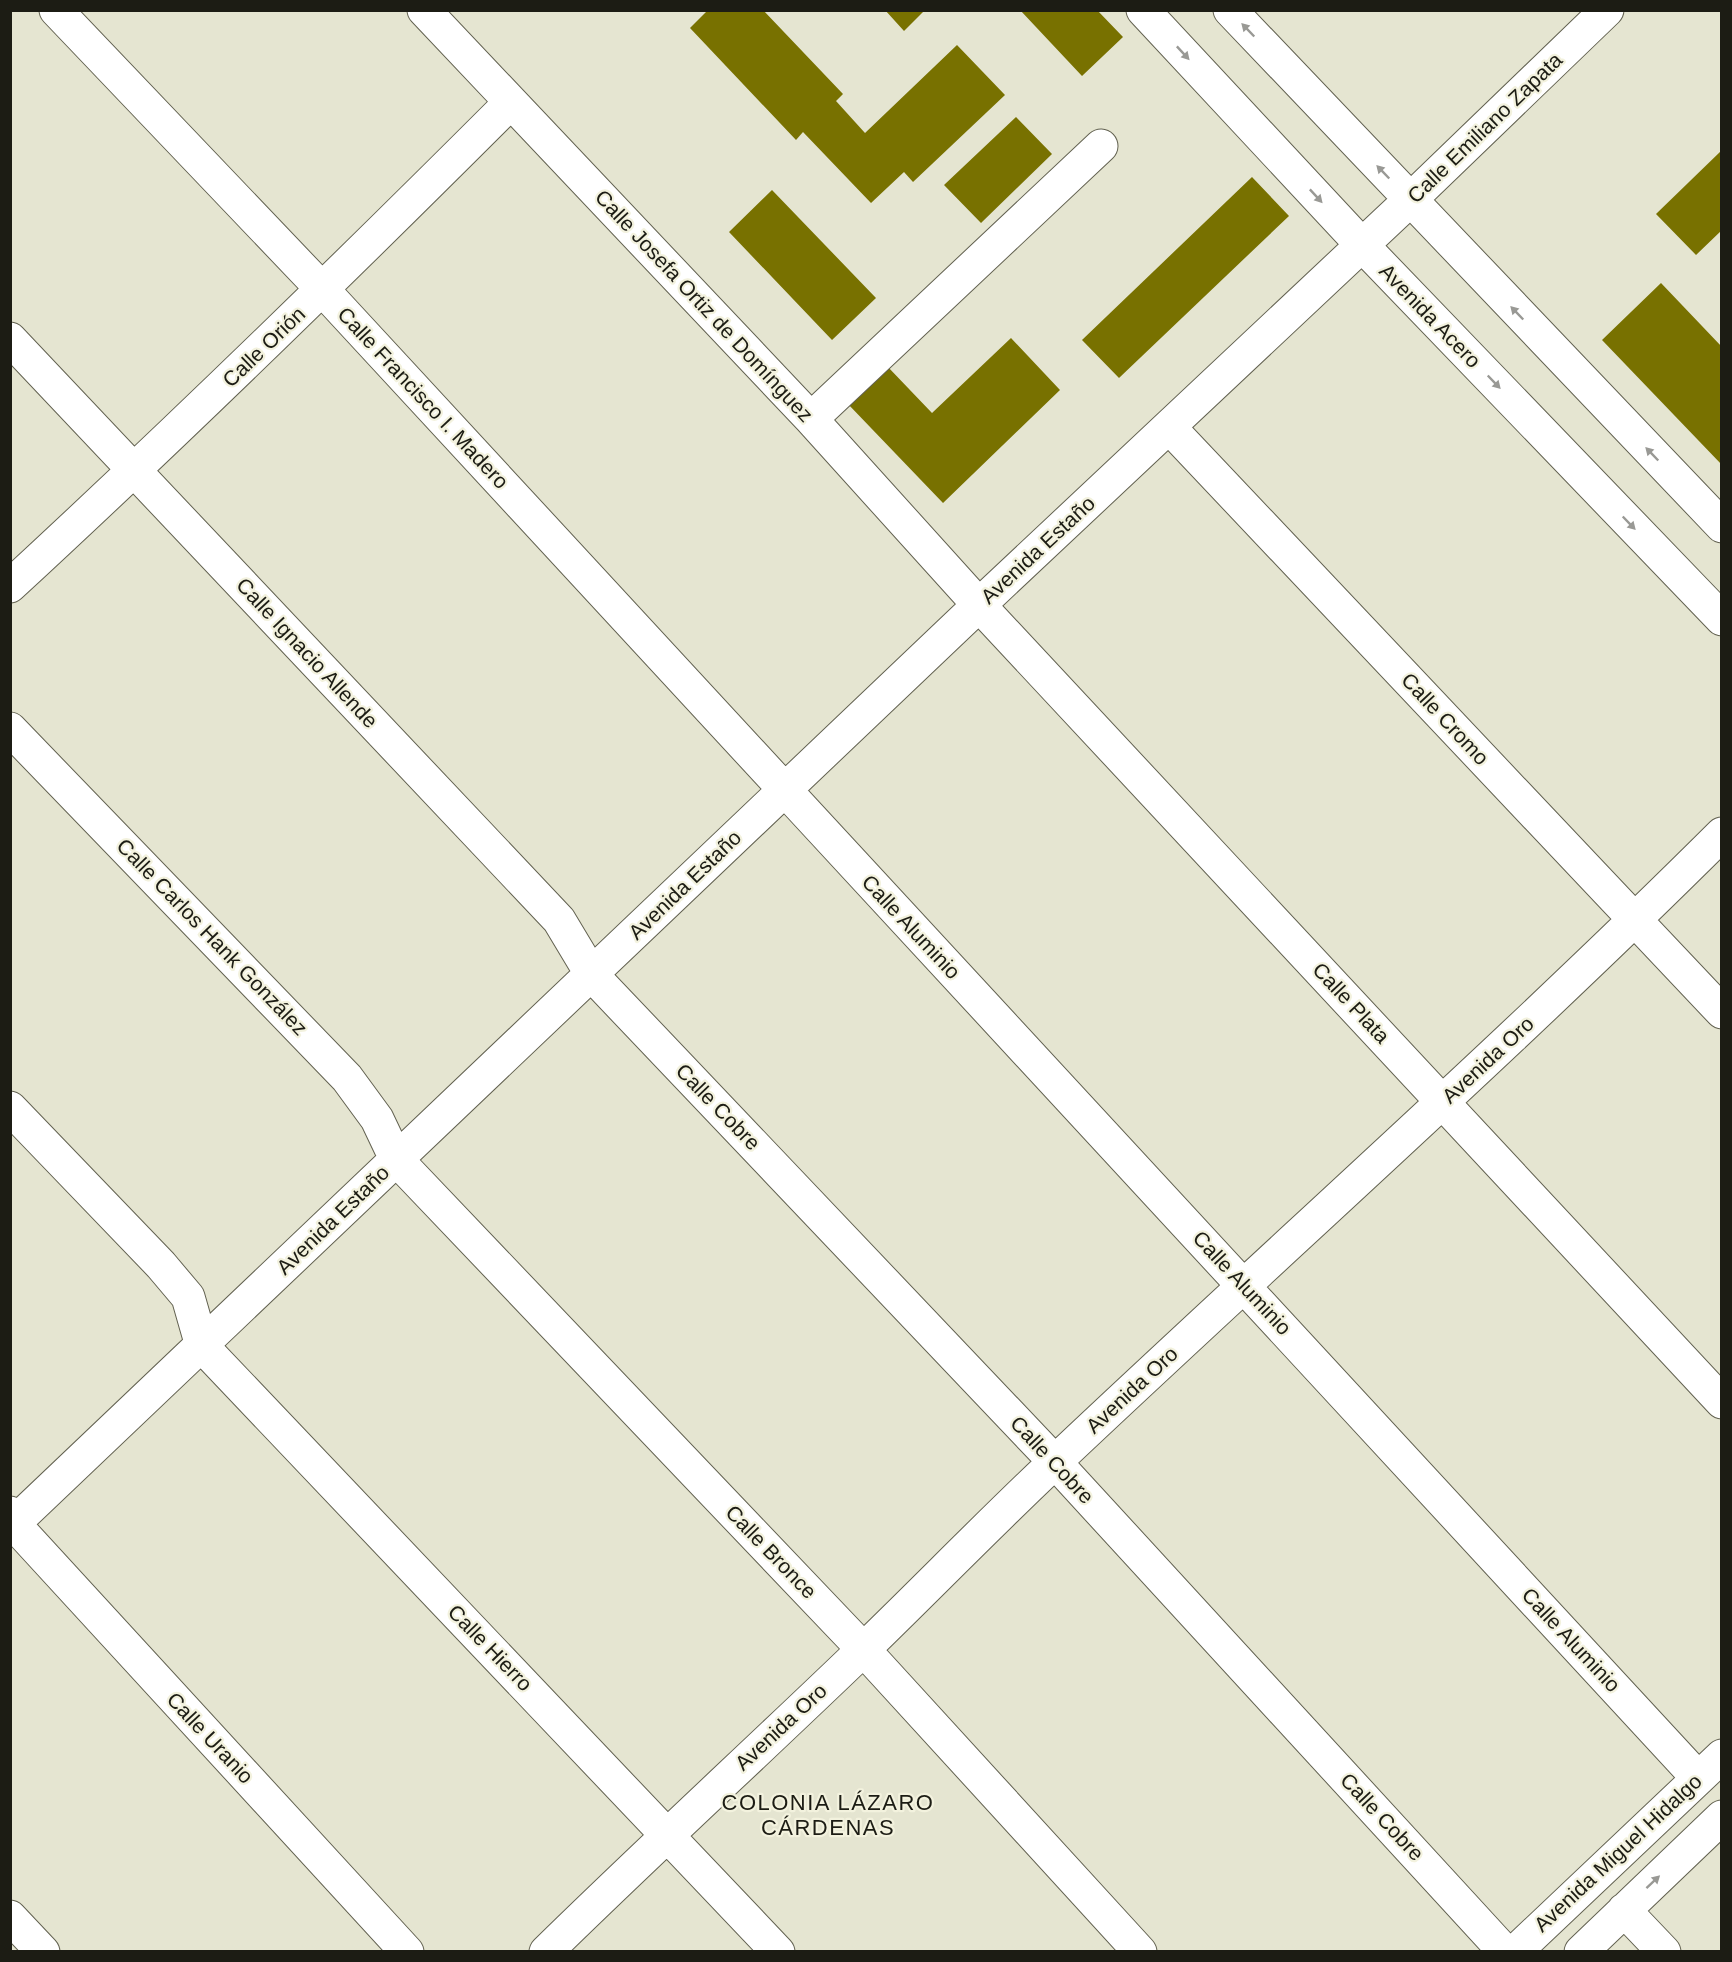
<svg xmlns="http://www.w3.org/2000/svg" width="1732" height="1962" font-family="Arial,sans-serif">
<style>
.building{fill:#787100}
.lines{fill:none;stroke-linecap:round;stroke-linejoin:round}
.minor-casing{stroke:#626150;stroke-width:35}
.minor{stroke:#fff;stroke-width:33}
.oneway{fill:#999995}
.labels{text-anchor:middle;stroke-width:4.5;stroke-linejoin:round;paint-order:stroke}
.street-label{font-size:21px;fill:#1c1c14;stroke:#f3f2de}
.neighbourhood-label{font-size:22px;letter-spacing:1.5px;fill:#1c1c14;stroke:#f3f2de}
</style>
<rect width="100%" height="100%" fill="#e5e5d1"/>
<path class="building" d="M708 10H763L843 94 836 101 865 133 957 45 1005 95 913 182 904 172 871 203 803 132 796 140 690 28Z
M885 10H925L904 31Z
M1020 10H1097L1123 37 1082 76Z
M1016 117 1052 154 981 223 944 185Z
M1722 150V230L1696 255 1656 214Z
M1252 177 1289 216 1119 378 1082 340Z
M772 190 876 298 832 340 729 232Z
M1661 283 1722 347V465L1602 340Z
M1011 338 1060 390 943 503 847 403 887 366 932 413Z"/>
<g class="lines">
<g class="minor-casing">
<path id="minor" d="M56 10 323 290 1698 1778
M424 10 811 419 979 605 1722 1402
M1143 10 1362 245 1722 619
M1230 10 1722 526
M10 339 559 920 592 975 1055 1462 1505 1952
M811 419 1101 146
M1169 427 1722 1012
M10 586C181 428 347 266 511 102
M10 729 347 1078 377 1119 396 1159 863 1649 1140 1952
M10 1108 161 1265 188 1297 202 1346 778 1952
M10 1513 14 1524 407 1952
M10 1527 979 605 1410 200 1607 10
M1624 1910 1664 1952
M10 1917 43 1952
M546 1952C651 1849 759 1750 865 1648 929 1586 992 1521 1057 1460 1278 1251 1506 1049 1722 834
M1515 1952 1722 1756
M1581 1952 1722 1817"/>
</g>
<use href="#minor" class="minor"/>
</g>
<defs><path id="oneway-solid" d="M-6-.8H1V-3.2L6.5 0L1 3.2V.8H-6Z" transform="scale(1.5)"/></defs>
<g class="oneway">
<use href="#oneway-solid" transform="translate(1248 30) rotate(-134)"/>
<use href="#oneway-solid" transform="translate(1183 53) rotate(47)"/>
<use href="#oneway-solid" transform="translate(1383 172) rotate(-134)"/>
<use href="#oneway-solid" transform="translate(1316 196) rotate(47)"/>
<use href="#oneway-solid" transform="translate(1517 313) rotate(-134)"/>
<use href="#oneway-solid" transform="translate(1494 382) rotate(46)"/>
<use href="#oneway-solid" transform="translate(1652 454) rotate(-134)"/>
<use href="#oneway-solid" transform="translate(1629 523) rotate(46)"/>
<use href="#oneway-solid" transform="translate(1653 1882) rotate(-43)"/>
</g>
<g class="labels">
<g class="street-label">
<text transform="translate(1485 128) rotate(-44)" y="7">Calle Emiliano Zapata</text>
<text transform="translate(704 306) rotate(47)" y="7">Calle Josefa Ortiz de Domínguez</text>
<text transform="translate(1430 316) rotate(46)" y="7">Avenida Acero</text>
<text transform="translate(264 347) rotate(-44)" y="7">Calle Orión</text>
<text transform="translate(423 398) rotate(47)" y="7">Calle Francisco I. Madero</text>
<text transform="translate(1038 550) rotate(-43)" y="7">Avenida Estaño</text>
<text transform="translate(307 653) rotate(47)" y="7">Calle Ignacio Allende</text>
<text transform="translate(1445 719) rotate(47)" y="7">Calle Cromo</text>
<text transform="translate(685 885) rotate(-44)" y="7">Avenida Estaño</text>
<text transform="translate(911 927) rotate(47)" y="7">Calle Aluminio</text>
<text transform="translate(212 937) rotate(46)" y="7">Calle Carlos Hank González</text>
<text transform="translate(1351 1003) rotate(47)" y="7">Calle Plata</text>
<text transform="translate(1488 1060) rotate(-43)" y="7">Avenida Oro</text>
<text transform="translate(718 1107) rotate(46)" y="7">Calle Cobre</text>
<text transform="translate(333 1220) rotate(-44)" y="7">Avenida Estaño</text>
<text transform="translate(1242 1283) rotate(47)" y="7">Calle Aluminio</text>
<text transform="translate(1132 1390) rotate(-43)" y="7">Avenida Oro</text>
<text transform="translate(1052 1460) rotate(47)" y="7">Calle Cobre</text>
<text transform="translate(771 1552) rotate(46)" y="7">Calle Bronce</text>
<text transform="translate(1571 1640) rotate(47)" y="7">Calle Aluminio</text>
<text transform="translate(490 1648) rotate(46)" y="7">Calle Hierro</text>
<text transform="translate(781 1727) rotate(-43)" y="7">Avenida Oro</text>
<text transform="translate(210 1738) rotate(47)" y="7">Calle Uranio</text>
<text transform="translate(1382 1817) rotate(47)" y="7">Calle Cobre</text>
<text transform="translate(1618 1853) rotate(-43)" y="7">Avenida Miguel Hidalgo</text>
</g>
<g class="neighbourhood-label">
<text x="828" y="1810">COLONIA LÁZARO<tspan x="828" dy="25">CÁRDENAS</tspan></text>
</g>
</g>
<rect width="1732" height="1962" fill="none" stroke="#1c1c14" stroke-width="24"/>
</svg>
